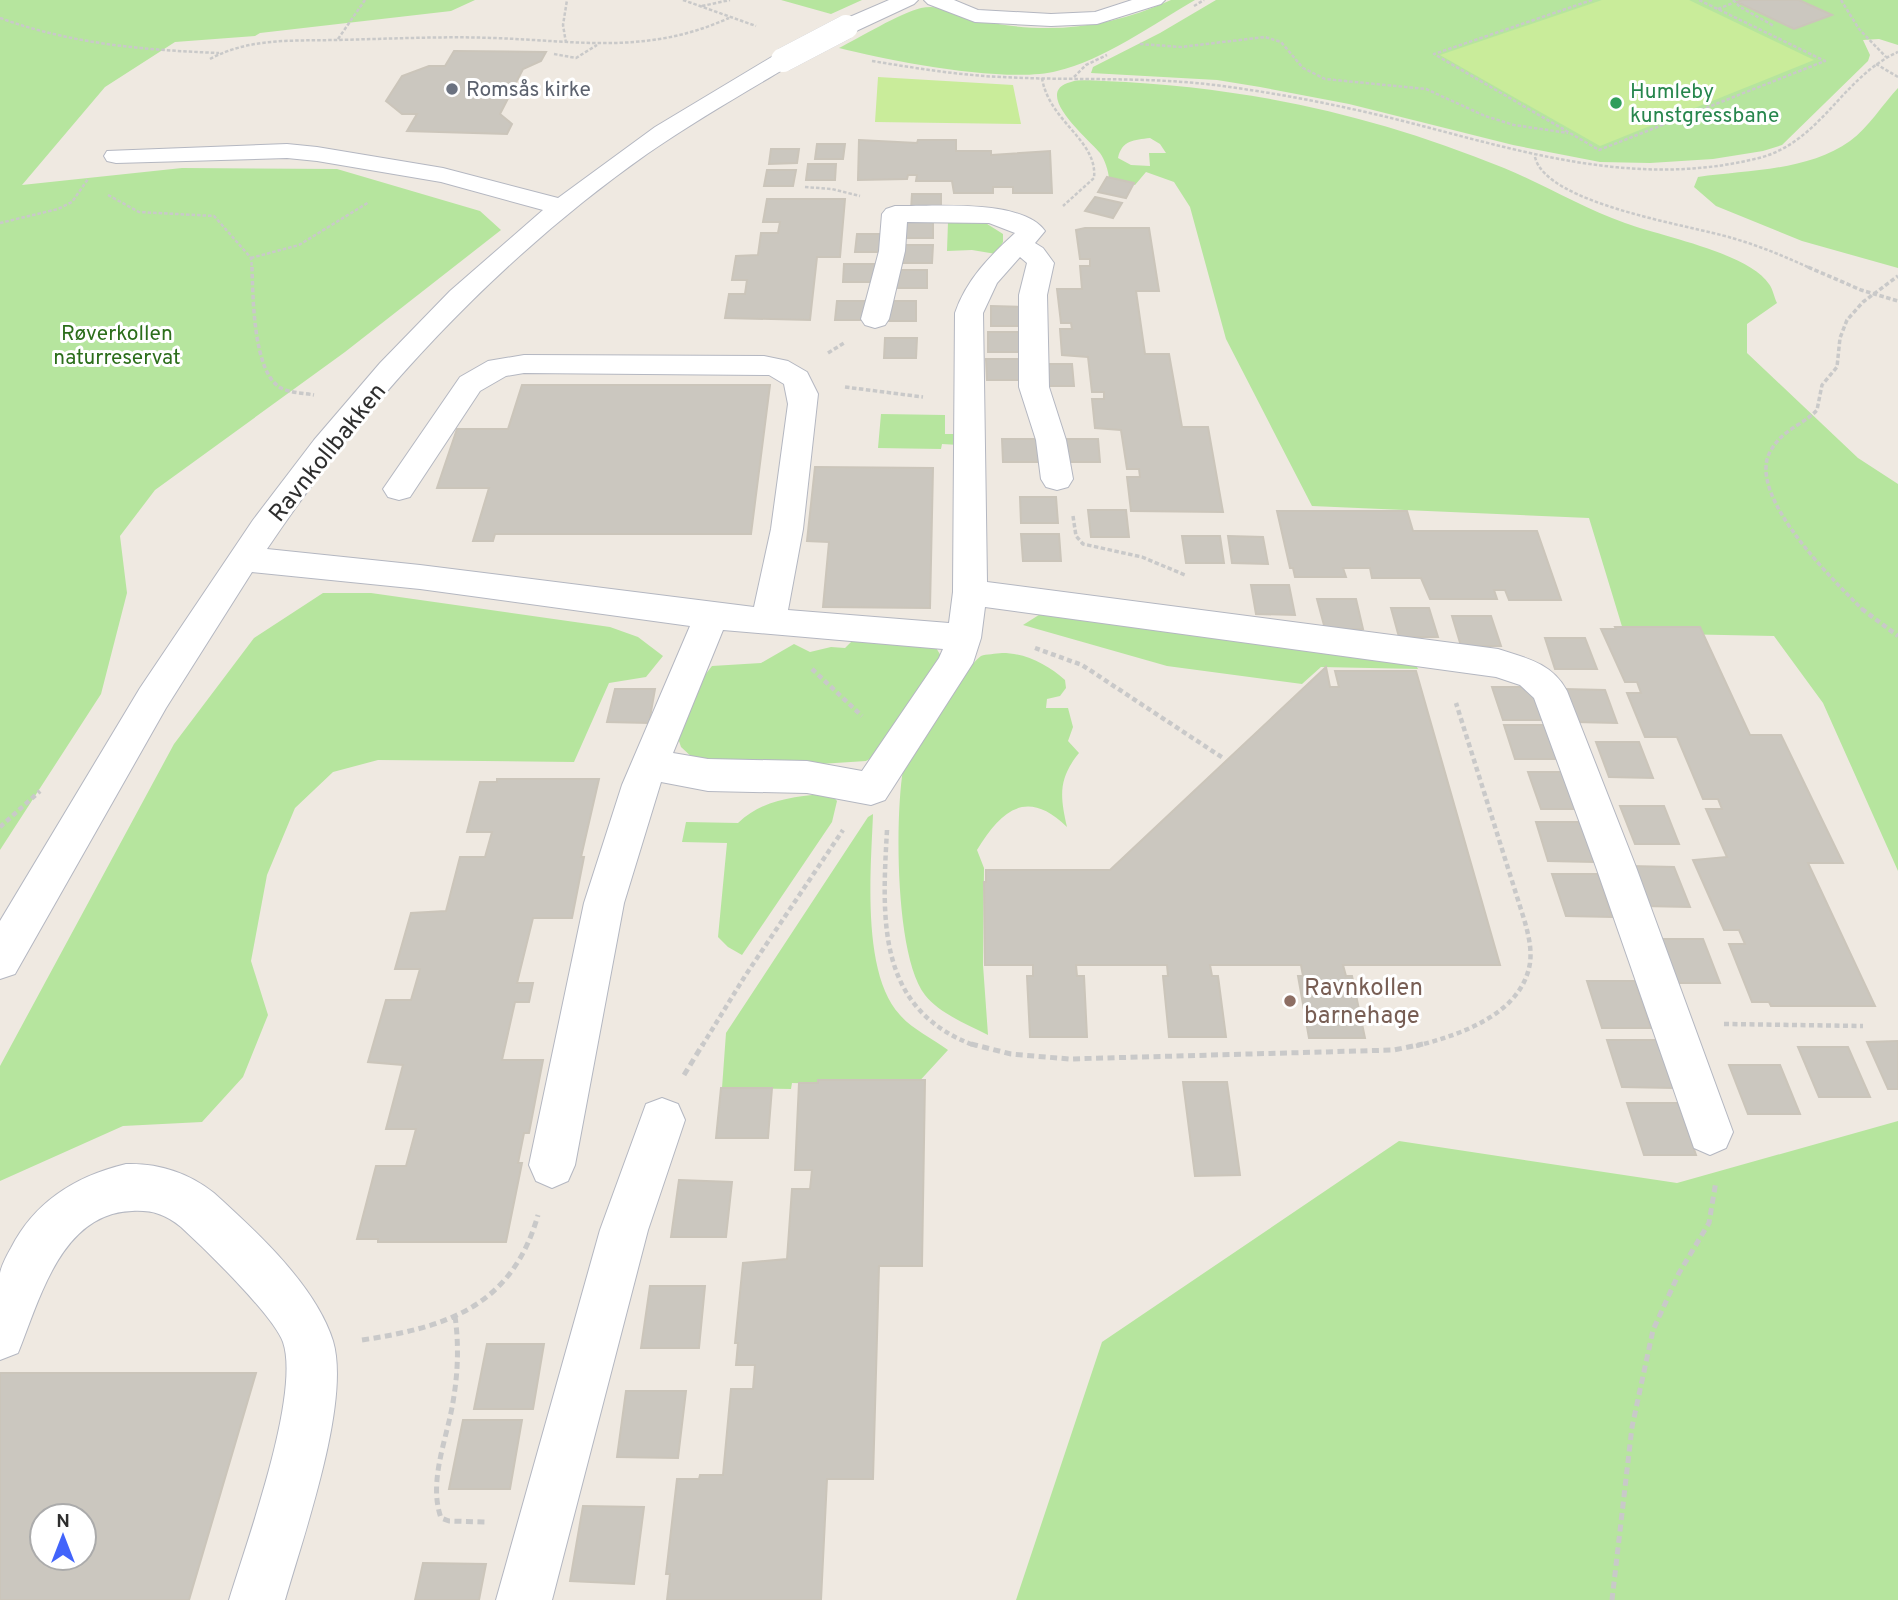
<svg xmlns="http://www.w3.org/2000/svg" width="1898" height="1600" font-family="Overpass,sans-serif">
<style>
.green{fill:#b6e59e;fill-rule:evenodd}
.pitch{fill:#c9ec9a}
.building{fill:#cbc7bf;stroke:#cbc5ba;stroke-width:2;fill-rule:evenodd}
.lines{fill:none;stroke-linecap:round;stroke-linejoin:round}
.minor-casing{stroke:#b4b7c1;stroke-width:2}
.path-far3{stroke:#c9c9c9;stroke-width:2.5;stroke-dasharray:3.5 2;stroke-linecap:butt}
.path-far2{stroke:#c9c9c9;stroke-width:3.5;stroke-dasharray:4.5 2.5;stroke-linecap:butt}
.path-far1{stroke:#c9c9c9;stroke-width:4.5;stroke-dasharray:5 3.5;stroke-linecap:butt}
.path{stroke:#c9c9c9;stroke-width:5;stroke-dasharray:7 4.5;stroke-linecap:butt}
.minor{fill:#fff;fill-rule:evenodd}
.minor-bridge-casing{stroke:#b4b7c1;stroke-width:24;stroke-linecap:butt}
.minor-bridge{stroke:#fff;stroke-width:24}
.worship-dot{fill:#6b7280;stroke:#fff;stroke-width:2.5}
.leisure-dot{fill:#2e9e5b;stroke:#fff;stroke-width:2.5}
.education-dot{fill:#8d6e63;stroke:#fff;stroke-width:2.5}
.labels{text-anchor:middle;stroke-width:6;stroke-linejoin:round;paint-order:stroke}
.far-worship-label{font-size:21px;fill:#5b616d;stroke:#fff;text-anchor:start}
.far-leisure-label{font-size:21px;fill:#27864d;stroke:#fff;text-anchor:start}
.far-park-label{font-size:21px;fill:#2c6e1b;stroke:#fff}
.street-label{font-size:24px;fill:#2e2e2e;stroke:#fff}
.education-label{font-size:24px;fill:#785e54;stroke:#fff;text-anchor:start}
</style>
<rect width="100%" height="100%" fill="#efe9e1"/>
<path class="green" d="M0 0H475L451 11 260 33 255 36 175 42 105 87 22 185 182 168 337 169 480 211 501 230 345 352 155 490 120 536 127 593 101 694 0 850Z
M781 0H862L831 14Z
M1171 0H1195C1155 23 1102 61 1057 71 1008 84 890 61 839 48 859 38 900 13 921 8 942 3 968 17 988 22 1052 35 1112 27 1171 0Z
M1216 0H1898V45L1879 39 1863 40 1870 55 1868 61 1782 145 1763 151 1713 159 1650 163 1600 162 1513 145 1349 104 1260 87 1217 80 1091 73 1093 67 1160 33Z
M1104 81C1247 87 1371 114 1504 168 1545 185 1583 208 1625 223 1660 236 1749 253 1769 284 1773 289 1774 297 1777 303L1747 324V353L1858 458 1898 484V871L1823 703 1774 636 1624 633 1589 518 1312 506 1226 339 1190 207 1174 182 1146 172 1135 185 1109 178C1108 170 1105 160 1100 153 1091 141 1030 92 1071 82 1080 79 1094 81 1104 81ZM1150 138 1160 144 1166 153H1149L1150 166 1131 165 1118 158C1122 140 1134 140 1150 138Z
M1898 88V268L1802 241 1716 206 1694 187 1698 177C1748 170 1808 171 1850 141 1868 128 1883 104 1898 88Z
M948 222H984L1003 234V242L996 254 972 250 947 251Z
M881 414 945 415V434H959V445L942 444 941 449 878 448Z
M323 593H371L610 627 638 637 663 656 646 677 609 683 574 762 378 760 333 772 295 808 267 875 251 961 268 1015 243 1077 202 1122 123 1126 0 1181V1066L174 744 254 638Z
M1042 613 1415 663 1418 669 1321 667 1302 684 1167 666 1023 625Z
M858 635 935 646 941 656 880 753 866 761 820 764 694 759 681 747 678 738 701 680 712 666 761 663 794 644 810 652 831 647 845 648Z
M1002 653C1026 653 1048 665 1065 680L1066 688 1060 696 1047 699 1046 708H1068L1073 727 1068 741 1079 753C1058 779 1060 796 1067 827 1027 788 1001 810 977 850L984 868 983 965 988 1035C967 1024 940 1014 925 995 895 957 895 818 903 770 906 755 968 664 981 656 986 654 996 654 1002 653Z
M830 793 837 801 832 822 742 955 728 947 718 937 727 843 682 842 686 822 738 823C764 798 796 797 830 793Z
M873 814C871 868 861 973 900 1015 912 1029 933 1039 948 1050L915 1086 792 1083 791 1089 722 1088 726 1033 868 817Z
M1898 1121V1600H1016L1102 1342 1399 1141 1677 1183Z"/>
<path class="pitch" d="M1602 0H1689L1814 60 1600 146 1440 55Z
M878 77 1013 85 1021 124 875 122Z"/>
<path class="building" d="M1742 0H1799L1832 15 1794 29 1737 2Z
M454 51 546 52 541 61 523 69 500 114 512 124 507 134 407 131 417 114H402L386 101 402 76 429 66H445Z
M859 140 917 143 918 140H956V151H991V155L1050 151 1052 193H1013V187H993V193H954L952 181H916L917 175H908L907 179 858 180Z
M817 144H845L843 159H815Z
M771 149H799L797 163 769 164Z
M808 164H836L835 180H806Z
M767 170H796L793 186H764Z
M1107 177 1134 183 1126 198 1098 192Z
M912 194H941V210H911Z
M1095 197 1122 203 1113 218 1085 211Z
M767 199H845L840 257H817L810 320 725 318 729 294H745L747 280H732L736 256 758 255 761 233H778L780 222H763Z
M904 221H933V238H903Z
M1085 228H1149L1159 291H1136L1145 354H1169L1182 427H1208L1223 512 1131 511 1127 477H1140L1139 469H1127L1121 430 1095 428 1092 399H1104V392H1092L1088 357 1062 355 1060 329H1072L1071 323H1061L1057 289H1082L1080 266H1090V259H1080L1076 230Z
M857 234H886V252H855Z
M903 245H933L932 263H902Z
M844 264H875L874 282H843Z
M896 270H927V288H895Z
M837 301H868L867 320H835Z
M885 301H916V321H884Z
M991 306 1022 307 1023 326H991Z
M988 332H1020V352H988Z
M885 338H917L916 358H884Z
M986 359H1019L1020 380H987Z
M1039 364H1072L1074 386H1040Z
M522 385H770L751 534H495L493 541H473L489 488H437L457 429H508Z
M1002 439H1038L1039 462H1003Z
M1063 439H1098L1100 462H1065Z
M815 467 933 468 930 608 823 607 829 542 807 541Z
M1020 497H1056L1058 523H1021Z
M1088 510H1126L1129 537H1091Z
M1277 511H1407L1413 531H1537L1561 600H1509L1505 590H1494L1497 599H1430L1421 578H1372L1370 568H1343L1346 577H1295L1293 568H1290Z
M1021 534H1059L1061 561H1023Z
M1182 536H1220L1224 563H1186Z
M1228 536 1263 537 1268 564 1232 563Z
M1251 585H1289L1295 615 1256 614Z
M1317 599H1356L1363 629H1325Z
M1391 608H1429L1438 637H1399Z
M1452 616H1491L1501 646H1461Z
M1615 627H1700L1750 735H1781L1843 863H1808L1875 1006H1771L1769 1002H1752L1729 944H1745L1739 930H1724L1693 860 1727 857 1706 809H1722L1718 799H1703L1677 737H1645L1627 693H1641L1637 682H1625L1601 629H1616Z
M1545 638H1585L1597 669H1555Z
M1326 667 1330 687H1339L1335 671H1416L1500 965H1343L1346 976H1352L1365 1038H1309L1298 976H1303L1301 965H1210L1212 976H1218L1226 1037H1169L1163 976H1168L1167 965H1076L1077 976H1084L1087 1037H1030L1027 976H1033V965H985L984 882H986V870H1110Z
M1492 687H1533L1545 720H1503Z
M615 689H655L649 723 607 722Z
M1564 689 1605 690 1617 723 1575 722Z
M1504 725H1546L1558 759H1515Z
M1596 742H1639L1653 778 1609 777Z
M1528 772H1571L1584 809H1541Z
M497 779H599L581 857H584L572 918H533L517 983H533L529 1002H515L502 1060H543L529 1133H524L518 1163H522L506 1242H378V1239H357L376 1166H406L416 1129H386L403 1065 368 1062 386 1000H411L420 969H395L411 913 446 911 460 857H485L492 832H467L480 782H497Z
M1620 806H1664L1679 844H1635Z
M1536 822H1580L1594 862 1548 861Z
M1629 866 1674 867 1690 907 1643 906Z
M1552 874H1598L1612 917 1566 916Z
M1656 939H1703L1720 983H1672Z
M1587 981H1635L1651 1028H1602Z
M1607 1040H1657L1673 1088 1622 1087Z
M1898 1041V1089H1888L1867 1042Z
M1798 1047H1848L1870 1097H1819Z
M1729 1065H1780L1800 1114H1748Z
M818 1080H925L922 1266H879L873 1479H827L821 1600H667L670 1574H666L677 1479H699L700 1475H723L731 1389H753L755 1365H736L738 1343H735L743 1263 787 1259 792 1189H810L812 1170H795L799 1083H818Z
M1183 1082H1227L1240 1175 1195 1176Z
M721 1088H772L768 1138H716Z
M1627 1103H1678L1696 1155H1644Z
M679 1180 732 1182 726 1237H671Z
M650 1286H705L699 1348H641Z
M487 1344H544L533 1409H474Z
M0 1373H256L189 1600H0ZM42 1516H84V1558H42Z
M626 1391H686L678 1458 617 1457Z
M463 1420H522L510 1489H449Z
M583 1506 644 1507 634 1584 570 1581Z
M423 1563 486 1564 479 1600H415Z"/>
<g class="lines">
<g class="minor-casing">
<path id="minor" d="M889 0H918L914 4 854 32H838L835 27 838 22Z
M924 0H954L978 10 1051 14 1095 12 1132 0H1165L1161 4 1097 24 1051 26 975 22 928 4Z
M783 53 791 55 794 60 791 65C742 94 693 122 647 154 498 259 369 397 267 549L420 565 754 607 771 529 788 404 784 384 769 375 524 373 506 376 480 391 410 497 399 500 388 497 383 489 460 377 488 361 524 355 764 356 788 361 807 372 818 394 803 529 788 610 949 623 953 592 955 313C966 280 990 256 1015 233L989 223 907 222 905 251 889 319 885 325 875 328 865 325 861 319 879 251 882 214 886 209 895 206C931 207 1022 198 1045 231L1035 243 1043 248 1054 263 1047 295 1049 387 1066 440 1073 479 1068 487 1057 490 1046 487 1041 479 1036 440 1019 387V295L1027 263 1020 257 997 283 983 313 987 582 1498 649C1526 658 1552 663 1567 691L1636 867 1733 1132 1726 1148 1710 1155 1694 1148 1596 867 1534 698 1520 685 1496 677 985 607 981 638 973 663 885 800 871 805 807 793 708 791 661 782 624 903 575 1165 568 1181 552 1188 536 1181 529 1165 584 903 622 785 690 626 420 589 252 572 166 708 15 974 0 979V921L140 688 253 520 314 440 380 363 450 291 543 210 441 182 317 161 287 158 116 163 107 161 104 156 107 151 287 144 317 147 443 168 558 198 655 127 775 55ZM723 630 943 649 939 658 862 771 807 761 708 759 673 753Z
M662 1098 678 1104 685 1120 648 1230 552 1600H496L600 1230 646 1104Z
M126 1164C159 1163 189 1173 214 1193 256 1231 316 1286 333 1341 351 1402 303 1537 285 1600H229C246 1544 301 1394 283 1342 273 1315 204 1248 181 1227 165 1214 152 1210 132 1211 61 1213 39 1301 18 1353L0 1360C0 1335 0 1296 0 1273 2 1264 7 1255 11 1248 35 1201 76 1176 126 1164Z"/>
</g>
<path class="path-far3" d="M683 0 756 26
M1592 0 1434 54 1599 150 1825 61 1699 0
M1733 0 1740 7 1774 26
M1841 0 1859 29 1886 57
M702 6 730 0
M1194 6 1204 0
M1718 9 1733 3
M0 18C71 44 144 50 219 53
M338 39 365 0
M566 43 563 25 567 0
M1140 44 1181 47 1265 37 1281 42 1303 68 1325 79 1426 89 1485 116 1514 125 1568 133
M554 54 576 58 597 45
M210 59C249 38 291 41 334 40 388 39 441 36 494 38 580 41 647 55 729 18
M872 61C915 68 957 75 1001 77 1075 81 1149 76 1222 86 1283 94 1343 106 1403 121 1521 151 1635 189 1759 158 1821 142 1842 77 1898 52
M1876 64 1898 77
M1074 77 1086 65 1107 55
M1042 78C1049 122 1098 140 1094 178L1063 206
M1535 157C1546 204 1689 225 1732 238 1760 246 1786 257 1812 269
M805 187 832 189 860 196
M108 195 139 212 214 216 251 258 252 269
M0 223 58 209 72 202 88 179
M251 258 299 245 369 202"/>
<path class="path-far2" d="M252 267C253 297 253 373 281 388 290 393 304 393 314 395
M1808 267 1861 290 1898 301
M828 353 844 343
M845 387 923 397
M1073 516 1076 536 1083 544 1142 557 1185 575
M1864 611C1835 582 1746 496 1770 452 1782 429 1802 426 1817 410L1822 385 1837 367 1840 338 1847 320 1863 302 1898 276"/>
<path class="path-far1" d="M1862 609 1898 636
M1035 648 1082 665 1223 758
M812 669 862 716
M0 827 40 791
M887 830C882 920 876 1010 976 1046
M1724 1024 1863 1026
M702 1046 745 976 843 830
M1416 1046C1460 1035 1522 1014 1530 963 1532 948 1528 933 1524 919L1456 703"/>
<path class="path" d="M971 1044 1011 1054 1069 1059 1394 1050 1423 1044
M684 1075 703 1044
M455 1316C459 1345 458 1373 453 1402 447 1439 428 1481 441 1518L449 1521 486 1522
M362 1340C448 1327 512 1306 538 1215
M1612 1600 1632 1427 1653 1330 1679 1273 1709 1223 1716 1181"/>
<use href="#minor" class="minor"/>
<g class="minor-bridge-casing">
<path id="minor-bridge" d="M783 60 846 27"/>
</g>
<use href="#minor-bridge" class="minor-bridge"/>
</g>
<circle class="worship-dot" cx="452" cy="89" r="7"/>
<circle class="leisure-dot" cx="1616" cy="103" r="7"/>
<circle class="education-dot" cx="1290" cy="1001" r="7"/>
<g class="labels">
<g class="far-worship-label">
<text x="466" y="96">Romsås kirke</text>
</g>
<g class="far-leisure-label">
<text x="1630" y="98">Humleby<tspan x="1630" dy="24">kunstgressbane</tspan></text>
</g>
<g class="far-park-label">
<text x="117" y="340">Røverkollen<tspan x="117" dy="24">naturreservat</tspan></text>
</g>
<g class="street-label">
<text transform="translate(327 452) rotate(-51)" y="8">Ravnkollbakken</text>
</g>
<g class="education-label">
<text x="1304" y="995">Ravnkollen<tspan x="1304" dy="28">barnehage</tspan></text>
</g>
</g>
<g transform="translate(63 1537)"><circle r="33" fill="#ffffff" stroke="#ababab" stroke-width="2"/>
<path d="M0-5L12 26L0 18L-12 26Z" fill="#4264fb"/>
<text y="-10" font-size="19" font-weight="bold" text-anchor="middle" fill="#2e2e2e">N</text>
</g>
</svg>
